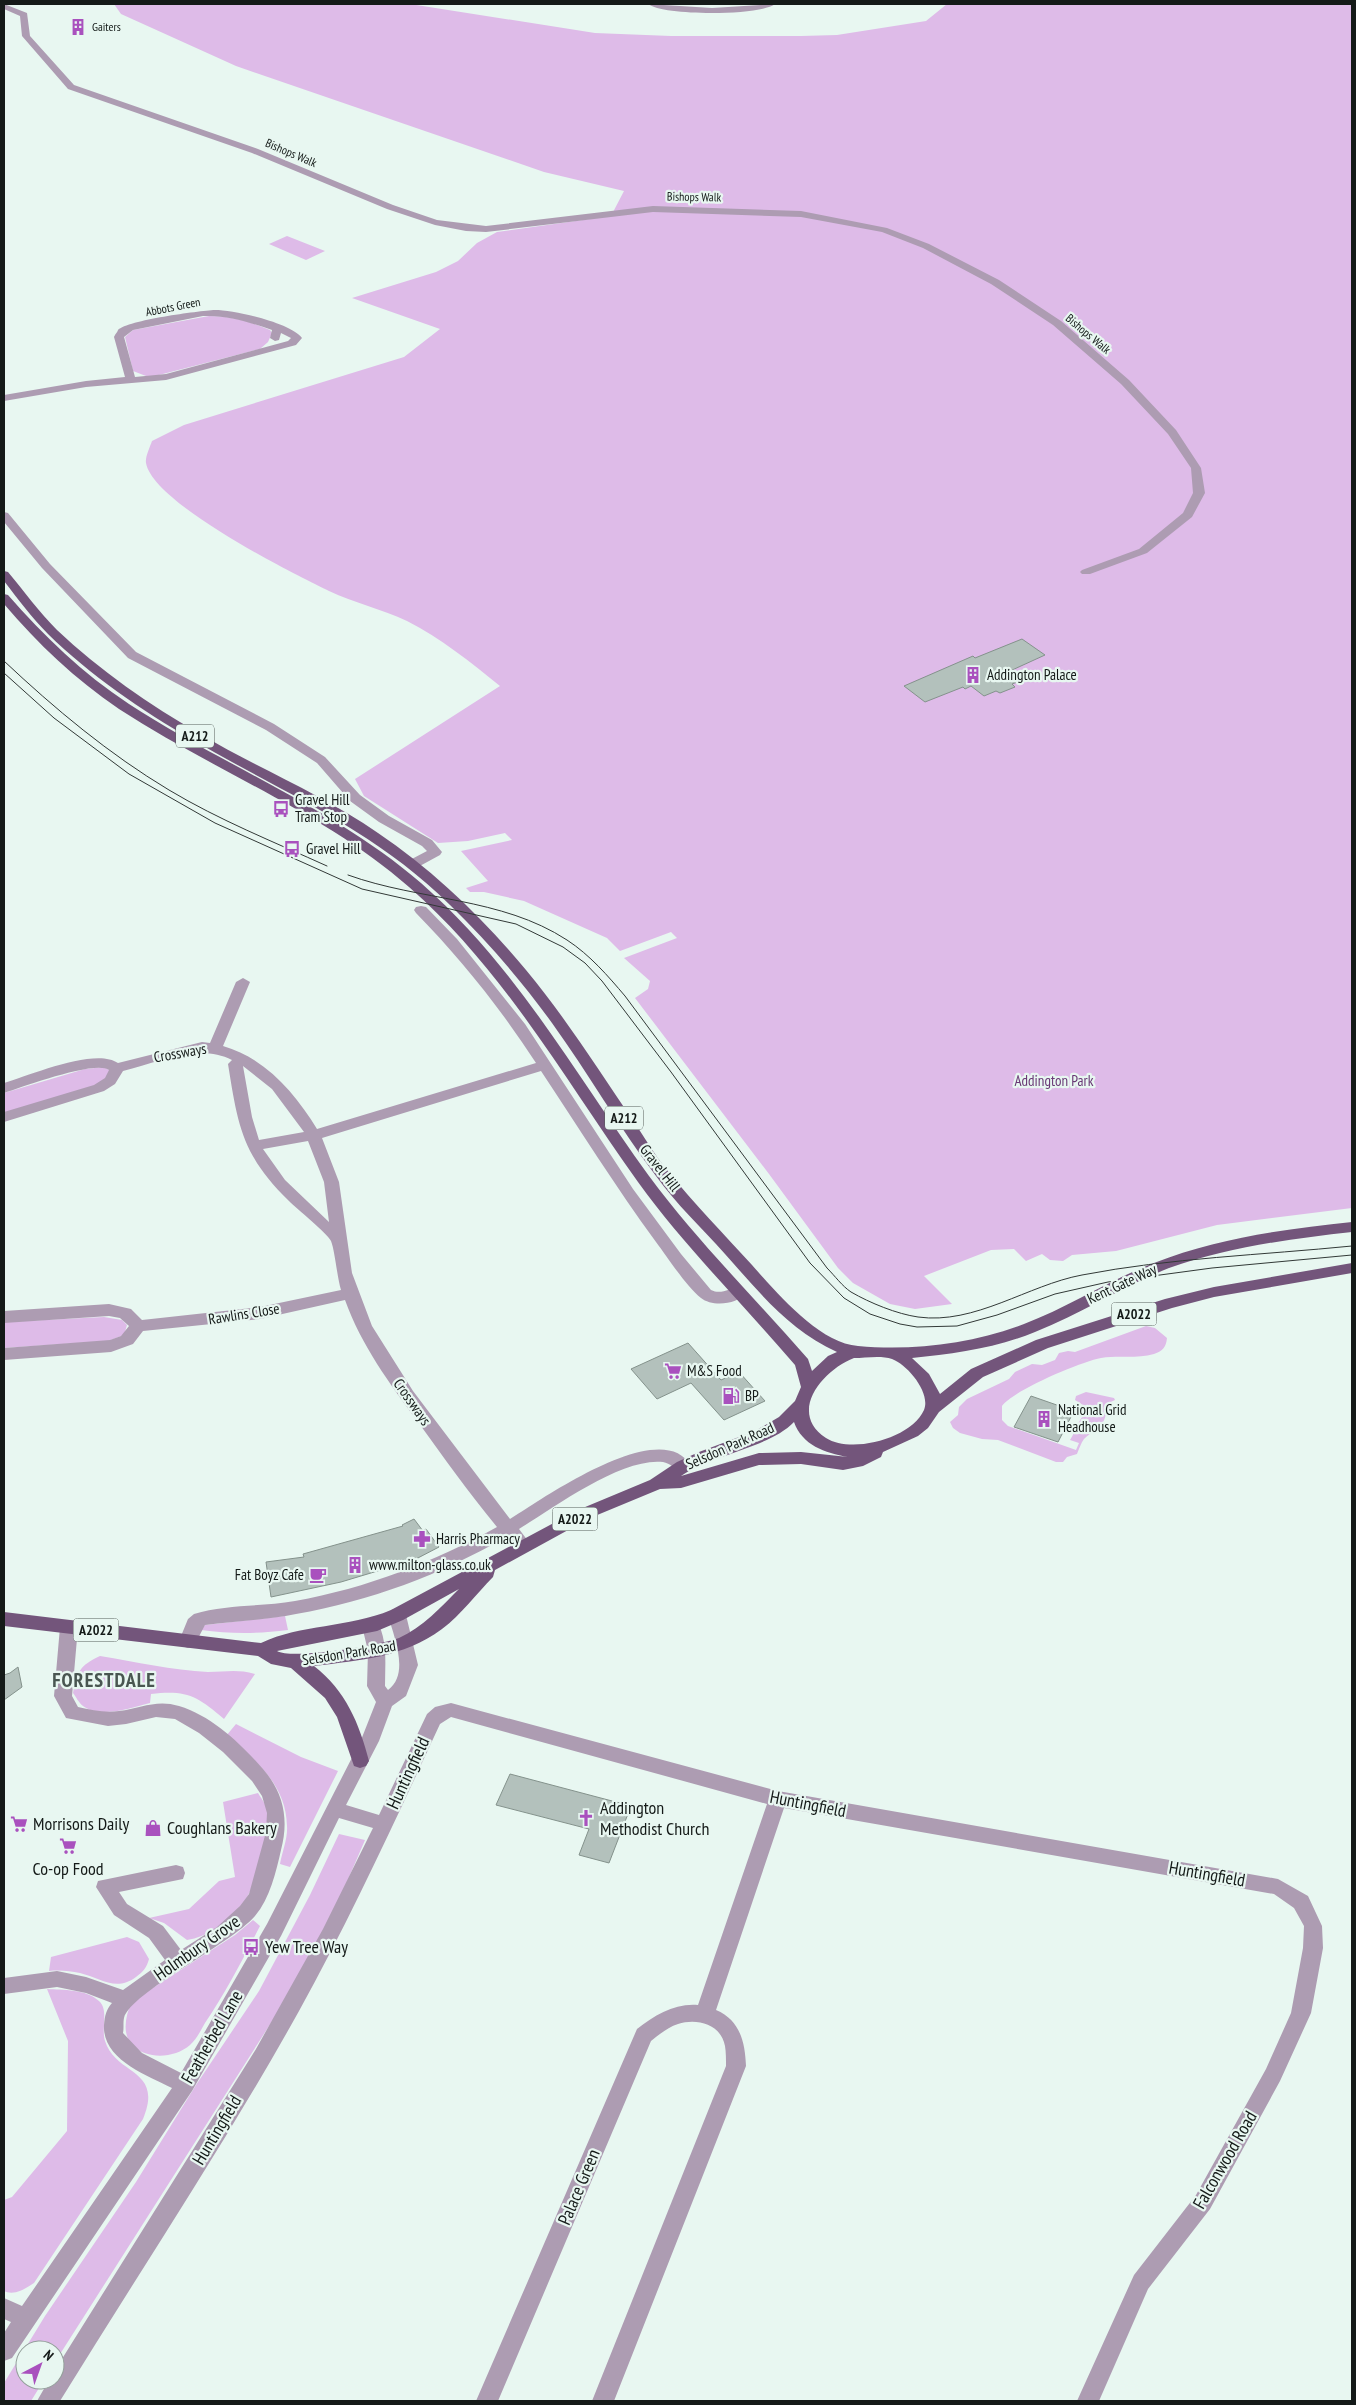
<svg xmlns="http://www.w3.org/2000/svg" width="1356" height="2405" font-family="'PT Sans Narrow',sans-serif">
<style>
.green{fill:#debbe8}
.building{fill:#b3c1bc;stroke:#84928c}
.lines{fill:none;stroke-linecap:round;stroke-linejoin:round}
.minor{fill:#ad9cb2;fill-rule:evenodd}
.major{fill:#73557b;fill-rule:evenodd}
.tram{stroke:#323937;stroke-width:1}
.labels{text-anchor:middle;stroke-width:4.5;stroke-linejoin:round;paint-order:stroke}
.far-poi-label{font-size:12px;fill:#141a18;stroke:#e8f7f1;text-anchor:start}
.far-street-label{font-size:12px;fill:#141a18;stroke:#e8f7f1}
.shield{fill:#e8f7f1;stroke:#545c59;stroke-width:1}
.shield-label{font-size:14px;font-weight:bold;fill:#141a18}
.poi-label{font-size:15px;fill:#141a18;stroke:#e8f7f1;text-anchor:start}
.street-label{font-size:15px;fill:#141a18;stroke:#e8f7f1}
.park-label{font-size:15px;fill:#693875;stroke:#e8f7f1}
.near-street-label{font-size:18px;fill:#141a18;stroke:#e8f7f1}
.near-poi-label{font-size:18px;fill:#141a18;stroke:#e8f7f1;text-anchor:start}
.district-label{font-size:20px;font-weight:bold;letter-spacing:1px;fill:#495651;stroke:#e8f7f1}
</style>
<rect width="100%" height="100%" fill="#e8f7f1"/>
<path class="green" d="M114 4H410L595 33 671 36H801L837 35 926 21 947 4H1352V1208L1217 1225 1116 1251 1072 1255 1063 1261 1050 1260 1042 1254 1026 1261 1014 1249 991 1250 924 1276 952 1304 915 1309 890 1304 853 1283 838 1268 769 1174 635 998 648 989 650 981 624 958 677 938 671 932 620 951 607 938 524 901 484 892H470L466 888 488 881 461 851 512 840 505 833 468 841 438 843 364 796 355 779 500 686C470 662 441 638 407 621 382 609 354 603 329 591 291 573 153 503 146 463 145 457 150 447 152 441L184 425 404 357 440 329 352 298 436 272 458 261 477 243 497 232 611 216 624 191 544 172 236 66 121 14Z
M287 236 325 251 306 260 269 244Z
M209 316C231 316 250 321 270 330L272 333 268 342 260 349 155 376H146L133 371 125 337 133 330Z
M104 1067 109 1070 110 1075 96 1085 4 1114V1093L85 1069Z
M104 1317 122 1320 127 1325 124 1335 108 1341 4 1348V1322Z
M1146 1326 1155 1328 1167 1338C1166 1347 1163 1351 1154 1354 1137 1359 1118 1355 1101 1358 1080 1362 1014 1390 1002 1406V1420L1008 1426 1076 1450 1079 1443 1070 1440C1076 1431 1079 1418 1086 1413V1407L1075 1400 1076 1396 1086 1392 1114 1398 1115 1400 1106 1404C1108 1426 1097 1427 1084 1439 1081 1443 1079 1449 1077 1454L1067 1457 1063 1462H1056L998 1440 982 1439 960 1433 953 1428 950 1422 958 1415 959 1407 967 1399 1009 1379 1015 1372 1032 1364 1042 1365 1055 1360 1059 1353 1068 1351 1075 1352Z
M285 1616 288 1630C258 1634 230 1634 201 1630L205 1625Z
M100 1656C136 1662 172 1670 208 1672 226 1672 237 1669 255 1674L224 1719C197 1696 187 1690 151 1694L150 1703C131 1708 100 1719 83 1706 79 1703 76 1697 73 1693 78 1671 79 1666 100 1656Z
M236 1724 301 1757 338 1771 290 1867 280 1864C282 1852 288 1838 287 1826 286 1784 256 1761 226 1736Z
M258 1793C261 1798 266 1804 267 1810 273 1833 255 1892 239 1909 225 1924 207 1937 187 1940L164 1923 149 1918 189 1909 219 1881 235 1877 223 1802Z
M339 1834 365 1840 337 1905 283 2004 55 2362V2350H25V2380H44L31 2401H4V2383L45 2316 136 2182 196 2085 259 1991 310 1895Z
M253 1920 260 1926C243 1959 226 1992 205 2023 201 2030 196 2040 190 2045 175 2058 148 2060 133 2046 121 2033 126 2017 131 2002L235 1935Z
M127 1937 139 1942 149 1959C147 1967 143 1972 136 1977 116 1992 100 1978 80 1973 70 1971 60 1970 49 1971L51 1957Z
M47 1989C63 1990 86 1989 99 2001 109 2010 101 2028 105 2041 116 2076 164 2068 143 2119L34 2283C25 2289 14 2296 4 2291V2200L12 2197 67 2131 68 2041Z"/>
<path class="building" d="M1022 639 1045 655 1010 671 1023 680 1012 684 1015 687 1000 693 996 691 984 696 971 686 965 689 963 687 925 702 904 686 973 656 975 658Z
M688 1343 721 1380 739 1372 765 1401 724 1420 691 1383 657 1399 631 1369Z
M1031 1396 1074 1411 1058 1442 1014 1427Z
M414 1519 423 1531 426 1529 439 1547 414 1560 341 1582 271 1597 266 1562 304 1557 303 1554 403 1526 402 1525Z
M18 1667 22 1687 4 1700V1675L10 1673Z
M510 1774 631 1806 609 1863 579 1855 589 1829 496 1805Z"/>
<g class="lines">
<path class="minor" d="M4 4 27 13 30 36 74 85 258 149 393 205 437 220 486 226 653 206 801 211 887 228 929 244 999 280 1061 321 1129 380 1176 430 1201 468 1205 493 1192 517 1147 553 1090 574H1082L1080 572 1082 570 1139 549 1183 513 1193 493 1191 468 1168 434 1121 384 1053 325 991 284 923 248 882 232 801 217 653 212 486 232 466 231 435 225 387 209 252 153 68 89 22 36 20 16 4 9Z
M648 4 712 8 775 4C760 16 663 16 648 4Z
M215 310C234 310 291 323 302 338L296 345 166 380 86 387 4 401V395L86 381 125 377 114 337C114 336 118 331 118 330 128 320 198 311 215 310ZM203 316C228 315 248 322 272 330L270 338 275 341 279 340 281 333 291 338 288 341 166 374 135 377 124 337 133 330Z
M4 512 8 513 50 564 136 652 274 724 325 757 360 795 389 816 432 840 442 852 440 855 418 867H408L406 864 408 861 427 851 422 846 379 822 350 801 317 763 266 730 128 658 42 568 4 522Z
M421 906 426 907 457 939 525 1024 633 1189 681 1254 711 1290C723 1296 732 1285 743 1288L746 1292C738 1305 712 1307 701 1298 686 1286 668 1258 656 1242 615 1186 579 1128 541 1071L322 1138 339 1182 352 1273 372 1326 413 1391 510 1519C542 1499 662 1414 691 1466L689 1470 683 1472C676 1470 670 1463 663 1462 622 1457 553 1508 519 1529L531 1545 529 1550C517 1553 513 1545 506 1537 440 1575 370 1601 296 1614 266 1620 235 1621 205 1625L194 1646 188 1648 182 1646 179 1641 188 1619 194 1614C226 1604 262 1607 295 1601 367 1588 434 1562 497 1527 469 1493 444 1458 418 1422 390 1384 361 1345 345 1300L260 1319 143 1331 133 1344 111 1352 4 1360V1348L110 1340 121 1336 129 1326 120 1318 109 1316 4 1323V1311L109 1304 131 1309 142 1320 260 1307 341 1290C337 1277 335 1251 331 1241 327 1233 297 1209 289 1201 242 1155 238 1126 228 1064L232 1060C198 1043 157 1063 123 1071L115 1084 104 1091 4 1122V1112L94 1085 105 1078 109 1070C95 1060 23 1087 4 1093V1083C30 1075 96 1047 118 1063L202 1042 210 1043 236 982 243 978 250 982 223 1046C265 1058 295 1093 317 1129L536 1063C501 1009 461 959 416 913L414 910 416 907ZM243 1066 272 1089 304 1132 259 1140 252 1117ZM308 1141 324 1182 329 1222 285 1180 263 1149Z
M397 1608 403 1610 406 1615 418 1665 406 1696 392 1706 379 1741 346 1805 379 1815 427 1714 435 1707 451 1703 778 1791 1278 1879 1308 1896 1322 1926 1323 1948 1311 2013 1280 2081 1210 2209 1148 2289 1099 2401H1077L1134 2275 1196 2195 1266 2069 1291 2013 1303 1948 1304 1926 1294 1908 1274 1894 784 1808 716 2010C740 2020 745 2042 746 2066L614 2401H592L726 2066C726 2060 726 2052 725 2046 721 2024 697 2018 678 2024 668 2027 660 2034 651 2041L498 2401H476L637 2029C655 2015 675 2003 698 2005L767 1804 451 1717 440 1724C395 1821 351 1917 299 2011 225 2144 140 2271 60 2401H37L49 2380H55V2370L256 2049 323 1929 373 1828 339 1818 281 1936 192 2091 12 2358 4 2361V2333L11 2322 4 2319V2298L22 2306 172 2088C146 2075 102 2059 104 2025 105 2015 106 2010 112 2003L86 1993 57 1987 4 1994V1978L57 1971 86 1977 123 1990 165 1960 149 1938 114 1915 96 1887 98 1881 176 1865 183 1867 185 1873 183 1879 119 1892 127 1904 163 1926 181 1950 217 1927 240 1906 249 1894 266 1832 267 1813 262 1796 252 1781 223 1752 199 1733 175 1719 156 1717 126 1724 108 1726 66 1718 54 1696 60 1627 63 1622 69 1620 75 1622 78 1627 72 1696 78 1707C92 1710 105 1713 119 1711 141 1708 157 1699 179 1706 212 1716 240 1743 263 1769 284 1793 289 1820 281 1850 276 1872 270 1898 255 1916 230 1945 131 1992 124 2018 123 2022 124 2029 123 2033L142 2053 181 2073 267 1924 361 1740 376 1702 367 1686 368 1651 362 1626 365 1621 371 1619 377 1621C388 1641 385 1664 385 1686L388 1690C410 1674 394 1637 388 1615L391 1610Z"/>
<path class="major" d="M4 571 8 572C24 591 39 612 57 630 99 670 150 705 200 734 259 769 322 794 378 833 434 871 483 918 526 970 566 1018 599 1071 634 1122 645 1138 655 1156 668 1171 694 1204 724 1234 752 1265 777 1293 819 1343 858 1346 912 1351 973 1344 1024 1324 1069 1307 1109 1280 1154 1263 1217 1238 1285 1229 1352 1222V1232C1290 1239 1228 1247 1169 1268 1123 1286 1081 1314 1035 1332 996 1348 954 1354 912 1358L929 1374 940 1394 971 1369 1036 1340 1165 1299 1214 1287 1352 1263V1273L1214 1297 1172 1308 1048 1348 983 1377 939 1412 928 1428 918 1436 883 1452 881 1457 863 1466 843 1470 801 1464 759 1465 681 1488 660 1489 590 1518 495 1570 493 1577C477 1593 461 1615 442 1629 402 1658 361 1660 314 1666 346 1691 359 1723 369 1761L366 1766 360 1768 354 1766 337 1717 325 1698 291 1668 271 1664 258 1656 4 1626V1612L261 1643C301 1624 348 1628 391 1610L578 1510 650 1480 677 1462 699 1452 755 1431 779 1417 795 1401 801 1387 795 1365C743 1304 685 1247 638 1182 565 1080 505 971 409 887 323 812 214 771 119 709 75 679 38 644 4 604V594L8 595C44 636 82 673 129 704 224 766 334 808 421 883 517 967 575 1074 649 1176 697 1241 755 1298 808 1359L812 1371 828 1356 837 1352C789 1330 759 1292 725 1254 702 1228 676 1204 656 1176 619 1127 588 1073 552 1023 521 980 487 941 450 905 372 828 285 794 193 740 142 711 90 675 48 634 32 618 18 599 4 581ZM854 1358C865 1358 881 1355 892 1359 908 1365 931 1393 924 1410 911 1439 851 1454 826 1438 787 1412 823 1370 854 1358ZM794 1422C802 1445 825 1453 848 1457L801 1452 759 1453 681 1476C713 1454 769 1448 794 1422ZM459 1589C441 1607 423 1627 399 1638 381 1645 293 1660 277 1651L377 1631 403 1620Z"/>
<path class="tram" d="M4 661C55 709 109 754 169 790 219 820 274 842 327 866
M4 673 54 718 129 774 215 823 362 889 516 924 563 947 585 963 602 981 671 1072 810 1263 844 1298 870 1314 900 1324 917 1327 957 1326 997 1315 1055 1294 1108 1282 1212 1268 1352 1255
M348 875C420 901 501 897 567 940 590 955 608 976 625 996L827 1268C835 1276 842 1286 851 1292 870 1303 897 1314 918 1317 975 1325 1028 1285 1082 1275 1170 1258 1262 1255 1352 1246"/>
</g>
<defs>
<g id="building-bare" transform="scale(1.35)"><path d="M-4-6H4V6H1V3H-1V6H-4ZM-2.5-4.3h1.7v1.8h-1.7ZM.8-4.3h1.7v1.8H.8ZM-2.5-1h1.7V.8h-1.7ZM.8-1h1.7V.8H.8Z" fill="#a951be" stroke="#e8f7f1" stroke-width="2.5" paint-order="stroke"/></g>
<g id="bus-bare" transform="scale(1.35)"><path d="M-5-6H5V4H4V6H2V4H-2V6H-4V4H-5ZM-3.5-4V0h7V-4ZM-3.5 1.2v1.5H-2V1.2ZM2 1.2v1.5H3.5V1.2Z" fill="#a951be" stroke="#e8f7f1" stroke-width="2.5" paint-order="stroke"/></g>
<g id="supermarket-bare" transform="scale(1.35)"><path d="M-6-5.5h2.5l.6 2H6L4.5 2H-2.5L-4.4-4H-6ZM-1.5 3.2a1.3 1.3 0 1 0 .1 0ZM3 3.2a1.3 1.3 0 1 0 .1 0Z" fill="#a951be" stroke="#e8f7f1" stroke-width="2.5" paint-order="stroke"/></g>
<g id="fuel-bare" transform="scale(1.35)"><path d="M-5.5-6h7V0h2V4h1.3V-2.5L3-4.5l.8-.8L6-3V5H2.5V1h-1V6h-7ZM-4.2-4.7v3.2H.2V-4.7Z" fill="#a951be" stroke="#e8f7f1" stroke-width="2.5" paint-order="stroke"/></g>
<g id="pharmacy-bare" transform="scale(1.35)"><path d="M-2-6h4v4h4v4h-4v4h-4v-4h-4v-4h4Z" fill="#a951be" stroke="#e8f7f1" stroke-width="2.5" paint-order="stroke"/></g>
<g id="cafe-bare" transform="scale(1.35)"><path d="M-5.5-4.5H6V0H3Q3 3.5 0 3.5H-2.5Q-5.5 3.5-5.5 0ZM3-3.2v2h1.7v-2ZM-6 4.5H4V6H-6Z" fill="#a951be" stroke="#e8f7f1" stroke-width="2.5" paint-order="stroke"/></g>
<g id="church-bare" transform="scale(1.35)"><path d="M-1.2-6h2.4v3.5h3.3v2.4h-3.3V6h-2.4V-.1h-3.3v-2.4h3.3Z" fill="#a951be" stroke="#e8f7f1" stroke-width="2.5" paint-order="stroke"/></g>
<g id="shop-bare" transform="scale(1.35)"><path d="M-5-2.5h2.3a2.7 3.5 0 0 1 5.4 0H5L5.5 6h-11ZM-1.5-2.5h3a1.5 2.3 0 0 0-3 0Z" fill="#a951be" stroke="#e8f7f1" stroke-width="2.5" paint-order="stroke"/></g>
</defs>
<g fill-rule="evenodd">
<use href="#building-bare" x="78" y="27"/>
<use href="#building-bare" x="973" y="675"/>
<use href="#bus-bare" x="281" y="809"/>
<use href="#bus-bare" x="292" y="849"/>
<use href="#supermarket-bare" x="673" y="1371"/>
<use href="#fuel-bare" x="731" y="1396"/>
<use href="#building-bare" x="1044" y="1419"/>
<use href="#pharmacy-bare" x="422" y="1539"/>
<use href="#building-bare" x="355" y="1565"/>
<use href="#cafe-bare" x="318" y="1575"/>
<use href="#church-bare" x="586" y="1818"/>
<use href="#supermarket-bare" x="19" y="1824"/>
<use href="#shop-bare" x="153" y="1828"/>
<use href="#supermarket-bare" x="68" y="1846"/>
<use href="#bus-bare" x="251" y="1947"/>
</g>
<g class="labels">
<g class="far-poi-label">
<text x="92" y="31">Gaiters</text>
</g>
<g class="far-street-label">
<text transform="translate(291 153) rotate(23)" y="4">Bishops Walk</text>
<text transform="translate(694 197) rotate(1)" y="4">Bishops Walk</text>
<text transform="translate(173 307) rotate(-11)" y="4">Abbots Green</text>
<text transform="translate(1088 334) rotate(40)" y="4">Bishops Walk</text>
</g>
<g class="shield">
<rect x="176" y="724.5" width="38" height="23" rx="4"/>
<rect x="605" y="1106.5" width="38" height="23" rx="4"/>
<rect x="1111.5" y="1302.5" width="45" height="23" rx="4"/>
<rect x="552.5" y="1507.5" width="45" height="23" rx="4"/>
<rect x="73.5" y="1618.5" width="45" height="23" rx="4"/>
</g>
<g class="shield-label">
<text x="195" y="741">A212</text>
<text x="624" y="1123">A212</text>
<text x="1134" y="1319">A2022</text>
<text x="575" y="1524">A2022</text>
<text x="96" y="1635">A2022</text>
</g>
<g class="poi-label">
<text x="987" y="680">Addington Palace</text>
<text x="295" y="805">Gravel Hill<tspan x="295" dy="17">Tram Stop</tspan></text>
<text x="306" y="854">Gravel Hill</text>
<text x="687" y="1376">M&amp;S Food</text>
<text x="745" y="1401">BP</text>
<text x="1058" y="1415">National Grid<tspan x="1058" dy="17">Headhouse</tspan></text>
<text x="436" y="1544">Harris Pharmacy</text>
<text x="369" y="1570">www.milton-glass.co.uk</text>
<text x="304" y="1580" text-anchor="end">Fat Boyz Cafe</text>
</g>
<g class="street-label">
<text transform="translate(180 1053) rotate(-10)" y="5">Crossways</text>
<text transform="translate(660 1168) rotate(52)" y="5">Gravel Hill</text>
<text transform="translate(1122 1284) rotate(-25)" y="5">Kent Gate Way</text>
<text transform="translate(244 1314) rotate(-9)" y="5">Rawlins Close</text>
<text transform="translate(412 1402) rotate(55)" y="5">Crossways</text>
<text transform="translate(730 1446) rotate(-24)" y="5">Selsdon Park Road</text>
<text transform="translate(349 1653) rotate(-9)" y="5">Selsdon Park Road</text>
</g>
<g class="park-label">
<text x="1054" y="1086">Addington Park</text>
</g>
<g class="near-street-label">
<text transform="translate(408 1773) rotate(-65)" y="6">Huntingfield</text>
<text transform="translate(808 1804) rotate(11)" y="6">Huntingfield</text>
<text transform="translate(1207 1874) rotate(10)" y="6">Huntingfield</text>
<text transform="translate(197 1948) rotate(-35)" y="6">Holmbury Grove</text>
<text transform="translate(212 2037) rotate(-60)" y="6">Featherbed Lane</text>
<text transform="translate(217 2130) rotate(-59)" y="6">Huntingfield</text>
<text transform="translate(1225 2160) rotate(-60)" y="6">Falconwood Road</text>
<text transform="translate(579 2187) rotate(-67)" y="6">Palace Green</text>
</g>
<g class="near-poi-label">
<text x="600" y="1814">Addington<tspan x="600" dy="21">Methodist Church</tspan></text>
<text x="33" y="1830">Morrisons Daily</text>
<text x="167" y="1834">Coughlans Bakery</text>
<text x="68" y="1875" text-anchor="middle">Co-op Food</text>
<text x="265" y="1953">Yew Tree Way</text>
</g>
<g class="district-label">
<text x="104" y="1687">FORESTDALE</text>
</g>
</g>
<rect width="1356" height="2405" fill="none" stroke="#141a18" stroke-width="10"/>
<g transform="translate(40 2365) rotate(41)"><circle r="24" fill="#e8f7f1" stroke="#939f9a"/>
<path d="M0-4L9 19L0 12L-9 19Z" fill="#a951be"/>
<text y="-8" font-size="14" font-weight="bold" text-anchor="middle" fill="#141a18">N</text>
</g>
</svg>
